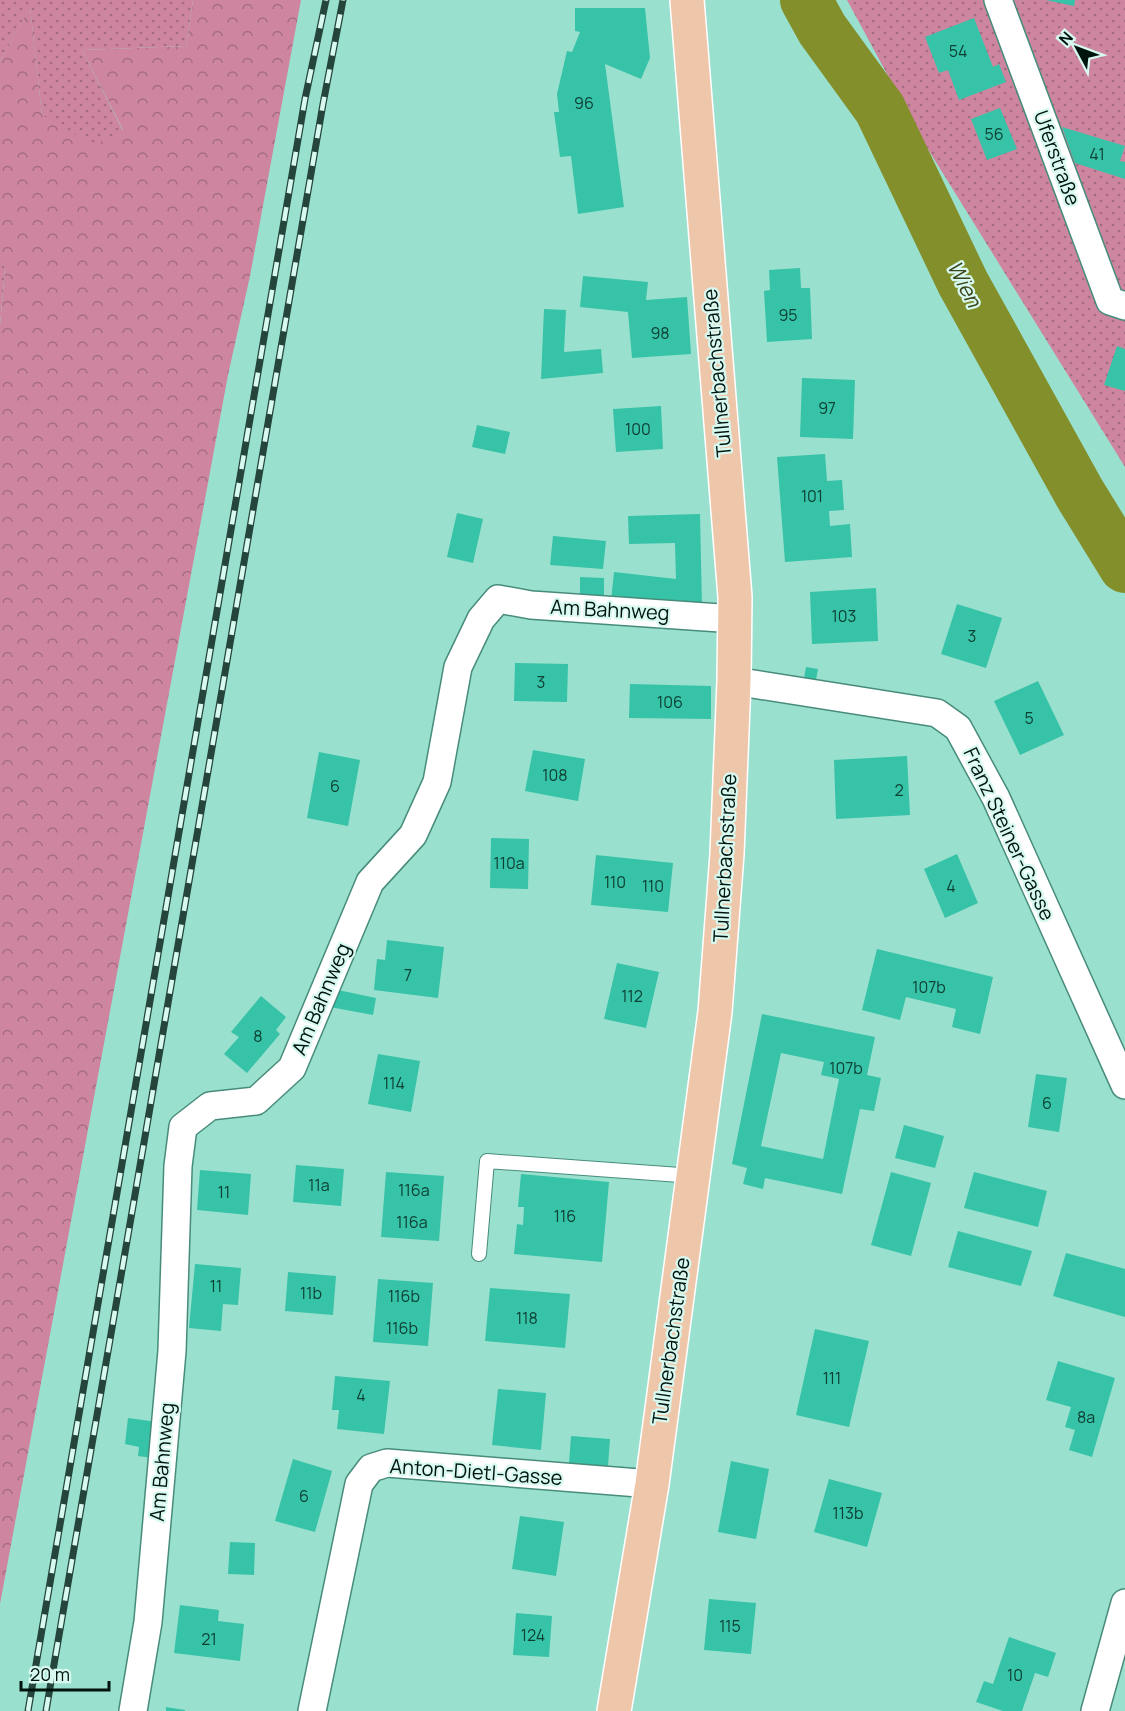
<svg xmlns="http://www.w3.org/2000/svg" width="1125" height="1711" font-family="Manrope,sans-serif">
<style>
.forest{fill:url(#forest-crowns)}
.park{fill:url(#park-dots)}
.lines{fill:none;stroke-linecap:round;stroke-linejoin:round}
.river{stroke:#838f2a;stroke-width:52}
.building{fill:#36c3a7;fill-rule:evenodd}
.lane-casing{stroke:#478c7b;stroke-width:16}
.street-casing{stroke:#478c7b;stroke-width:30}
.primary-casing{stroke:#fff;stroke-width:36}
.lane{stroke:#fff;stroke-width:14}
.street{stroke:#fff;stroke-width:27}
.primary{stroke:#eec7aa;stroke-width:33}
.rail-casing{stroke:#25443c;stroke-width:7}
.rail{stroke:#d7f9f0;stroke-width:4.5;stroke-dasharray:14;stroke-linecap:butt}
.labels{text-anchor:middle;stroke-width:4.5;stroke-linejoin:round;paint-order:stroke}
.number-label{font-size:16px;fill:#0e4034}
.street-label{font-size:20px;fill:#00140e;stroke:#d7f9f0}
.water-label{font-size:21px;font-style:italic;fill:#3c4219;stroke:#d7f9f0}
</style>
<defs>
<pattern id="forest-crowns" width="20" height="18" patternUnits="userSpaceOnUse" patternTransform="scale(1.5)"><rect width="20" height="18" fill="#ce86a0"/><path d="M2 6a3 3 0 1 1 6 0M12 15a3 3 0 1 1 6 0" fill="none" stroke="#a56c81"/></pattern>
<pattern id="park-dots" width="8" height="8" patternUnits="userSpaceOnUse" patternTransform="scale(1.5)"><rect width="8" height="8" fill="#ce86a0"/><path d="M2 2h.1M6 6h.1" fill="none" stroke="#a56c81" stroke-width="1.8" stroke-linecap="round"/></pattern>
</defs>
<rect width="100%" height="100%" fill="#9ae0ce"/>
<path class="forest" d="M193 0H301L250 276 228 375 0 1604V325L5 269 0 263V61L30 6 42 115 123 130 82 50 186 46Z"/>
<path class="park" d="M0 0H193L186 46 82 50 123 131 93 145 42 115 30 7 0 61Z
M847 0H1125V467L926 146Z
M0 263 5 268 0 325Z"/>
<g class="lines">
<path class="river" d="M806 0 822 29 880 109 963 283 1080 494 1125 567"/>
</g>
<path class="building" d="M1046 0H1075L1074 6Z
M575 8H645L650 58 641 79 605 64 624 207 578 214 571 156 560 157 554 112H559L557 94 567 51 572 52 580 32 575 31Z
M974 18 993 67 999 64 1006 82 959 100 948 70 939 73 925 37Z
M1000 108 1017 149 987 160 971 119Z
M1062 127 1125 146 1120 161 1125 162V179L1075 163Z
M800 268 801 288H810L812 339 767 342 764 291 770 290 769 270Z
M583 276 648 282 646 300 687 297 691 354 632 358 628 312 580 307Z
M544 309 566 310 564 352 601 349 603 373 541 379Z
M1117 346 1125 349V391L1104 385Z
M802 378 855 380 853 439 800 437Z
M661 406 663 449 616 452 613 409Z
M477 425 510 432 505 454 472 447Z
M825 454 827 481 842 480 844 510 829 511 830 526 850 524 852 557 785 562 777 457Z
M457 513 483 519 473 563 447 557Z
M700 514 702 608 611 601 614 572 676 579 675 543 629 544 628 516Z
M553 536 606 541 603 569 550 565Z
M580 577 604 578V597L580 596Z
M876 588 878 641 812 644 810 592Z
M957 604 1002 618 986 668 941 654Z
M515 663 568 664 567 702 514 701Z
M806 667 818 669 816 680 804 678Z
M1038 681 1064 735 1020 755 994 701Z
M630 684 711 686V719L629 718Z
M533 750 585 759 578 801 525 791Z
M319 752 360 760 348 826 307 818Z
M907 756 910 815 836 819 834 760Z
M491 838 529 839 528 889 490 888Z
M957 854 978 903 945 918 924 869Z
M596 855 673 863 668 912 591 905Z
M387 940 444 947 438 998 374 990 377 959 385 960Z
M877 949 993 977 980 1034 952 1027 956 1009 906 997 900 1020 862 1010Z
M617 963 659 972 646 1028 604 1019Z
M338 990 376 998 373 1015 330 1007Z
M261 996 286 1017 276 1030 280 1034 247 1073 224 1054 239 1037 231 1032Z
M762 1014 875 1037 867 1075 881 1078 874 1111 860 1109 842 1194 765 1178 763 1189 743 1184 747 1168 732 1164ZM781 1053 824 1062 821 1075 839 1079 823 1159 761 1146Z
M378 1054 420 1061 411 1112 368 1104Z
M1036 1074 1067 1078 1059 1132 1028 1127Z
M904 1125 944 1136 935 1168 895 1158Z
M296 1165 344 1169 341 1206 293 1202Z
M200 1170 251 1174 248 1215 197 1210Z
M386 1172 444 1176 439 1241 381 1237Z
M891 1172 931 1183 911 1256 871 1245Z
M974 1172 1047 1191 1038 1227 964 1208Z
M521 1174 609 1182 602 1262 514 1254 517 1224 523 1225 524 1207H518Z
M958 1231 1032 1251 1021 1286 948 1267Z
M1066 1253 1125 1269V1317L1053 1296Z
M195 1264 241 1268 238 1305 223 1304 221 1331 189 1328Z
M288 1272 336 1276 333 1315 285 1311Z
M378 1279 433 1283 428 1346 373 1342Z
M490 1288 570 1294 565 1348 485 1341Z
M815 1329 869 1341 849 1427 796 1415Z
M1058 1361 1115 1378 1092 1457 1069 1450 1075 1430 1065 1427 1071 1407 1046 1400Z
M335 1376 390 1381 384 1434 337 1429 339 1410H332Z
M498 1389 546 1393 541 1450 492 1445Z
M128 1418 158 1422 153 1458 138 1456 139 1447 125 1444Z
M571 1436 610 1439 608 1466 569 1463Z
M293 1459 332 1471 315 1532 275 1521Z
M731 1461 769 1469 756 1539 718 1532Z
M829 1479 882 1493 867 1547 814 1532Z
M520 1516 564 1522 556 1576 512 1569Z
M230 1542 255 1543 254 1575 228 1574Z
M709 1599 756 1603 751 1654 704 1650Z
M180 1605 219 1610 218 1621 244 1624 240 1661 174 1653Z
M516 1613 552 1616 549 1657 513 1655Z
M1009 1637 1056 1653 1048 1677 1035 1673 1022 1711H1003L976 1702 984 1681 993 1684Z
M166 1707 185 1710V1711H166Z"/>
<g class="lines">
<g class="lane-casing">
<path id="lane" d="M479 1254 487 1161 694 1176"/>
</g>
<g class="street-casing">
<path id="street" d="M998 0 1110 301 1125 306
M734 681 937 713 958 728 996 798 1125 1085
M133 1711 148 1622 172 1351 178 1166 183 1127 210 1106 256 1101 292 1068 370 882 413 835 437 782 458 667 481 619 498 599 531 605 735 619
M312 1711 359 1484 371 1468 387 1463 652 1484
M1095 1711 1125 1603"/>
</g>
<g class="primary-casing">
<path id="primary" d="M614 1711 652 1484 715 1012 727 854 734 681 735 597 687 0"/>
</g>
<use href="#lane" class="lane"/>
<use href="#street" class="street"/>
<use href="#primary" class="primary"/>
<g class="rail-casing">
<path id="rail" d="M28 1711 305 99 326 0
M46 1711 323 104 343 0"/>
</g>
<use href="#rail" class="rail"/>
</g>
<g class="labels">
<g class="number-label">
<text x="958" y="57">54</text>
<text x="584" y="109">96</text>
<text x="994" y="140">56</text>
<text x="1097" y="160">41</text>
<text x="788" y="321">95</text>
<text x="660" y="339">98</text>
<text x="827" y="414">97</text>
<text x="638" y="435">100</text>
<text x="812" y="502">101</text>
<text x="844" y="622">103</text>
<text x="972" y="642">3</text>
<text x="541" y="688">3</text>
<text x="670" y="708">106</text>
<text x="1029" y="724">5</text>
<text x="555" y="781">108</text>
<text x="335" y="792">6</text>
<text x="899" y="796">2</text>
<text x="509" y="869">110a</text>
<text x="615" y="888">110</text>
<text x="653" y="892">110</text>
<text x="951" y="892">4</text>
<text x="408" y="981">7</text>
<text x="929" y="993">107b</text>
<text x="632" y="1002">112</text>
<text x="258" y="1042">8</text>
<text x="846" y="1074">107b</text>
<text x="394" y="1089">114</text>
<text x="1047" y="1109">6</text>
<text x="319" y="1191">11a</text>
<text x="414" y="1196">116a</text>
<text x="224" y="1198">11</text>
<text x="565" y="1222">116</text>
<text x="412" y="1228">116a</text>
<text x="216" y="1292">11</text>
<text x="311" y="1299">11b</text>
<text x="404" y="1302">116b</text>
<text x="527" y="1324">118</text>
<text x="402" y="1334">116b</text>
<text x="832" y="1384">111</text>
<text x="361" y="1401">4</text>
<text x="1086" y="1423">8a</text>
<text x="304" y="1502">6</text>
<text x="848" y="1519">113b</text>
<text x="730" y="1632">115</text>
<text x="533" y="1641">124</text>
<text x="209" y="1645">21</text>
<text x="1015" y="1681">10</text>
</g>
<g class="street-label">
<text transform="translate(1057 158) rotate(70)" y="7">Uferstraße</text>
<text transform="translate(717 373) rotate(-95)" y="7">Tullnerbachstraße</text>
<text transform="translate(610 610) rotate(3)" y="7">Am Bahnweg</text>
<text transform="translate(1009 834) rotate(65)" y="7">Franz Steiner-Gasse</text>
<text transform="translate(725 858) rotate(-87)" y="7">Tullnerbachstraße</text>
<text transform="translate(321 999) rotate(-67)" y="7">Am Bahnweg</text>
<text transform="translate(671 1341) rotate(-82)" y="7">Tullnerbachstraße</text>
<text transform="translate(162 1462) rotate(-85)" y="7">Am Bahnweg</text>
<text transform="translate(476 1472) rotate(4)" y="7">Anton-Dietl-Gasse</text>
</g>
<g class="water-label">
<text transform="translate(964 284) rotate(62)" y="7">Wien</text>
</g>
</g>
<g transform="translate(1077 48) rotate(311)" stroke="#d7f9f0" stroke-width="4.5" paint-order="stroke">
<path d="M0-4.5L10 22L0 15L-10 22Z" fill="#00140e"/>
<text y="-9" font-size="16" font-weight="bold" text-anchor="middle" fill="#00140e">N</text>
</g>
<path d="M21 1681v9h88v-9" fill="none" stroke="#00140e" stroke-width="3"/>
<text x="30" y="1681" font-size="18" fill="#00140e" stroke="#d7f9f0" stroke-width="4.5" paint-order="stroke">20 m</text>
</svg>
